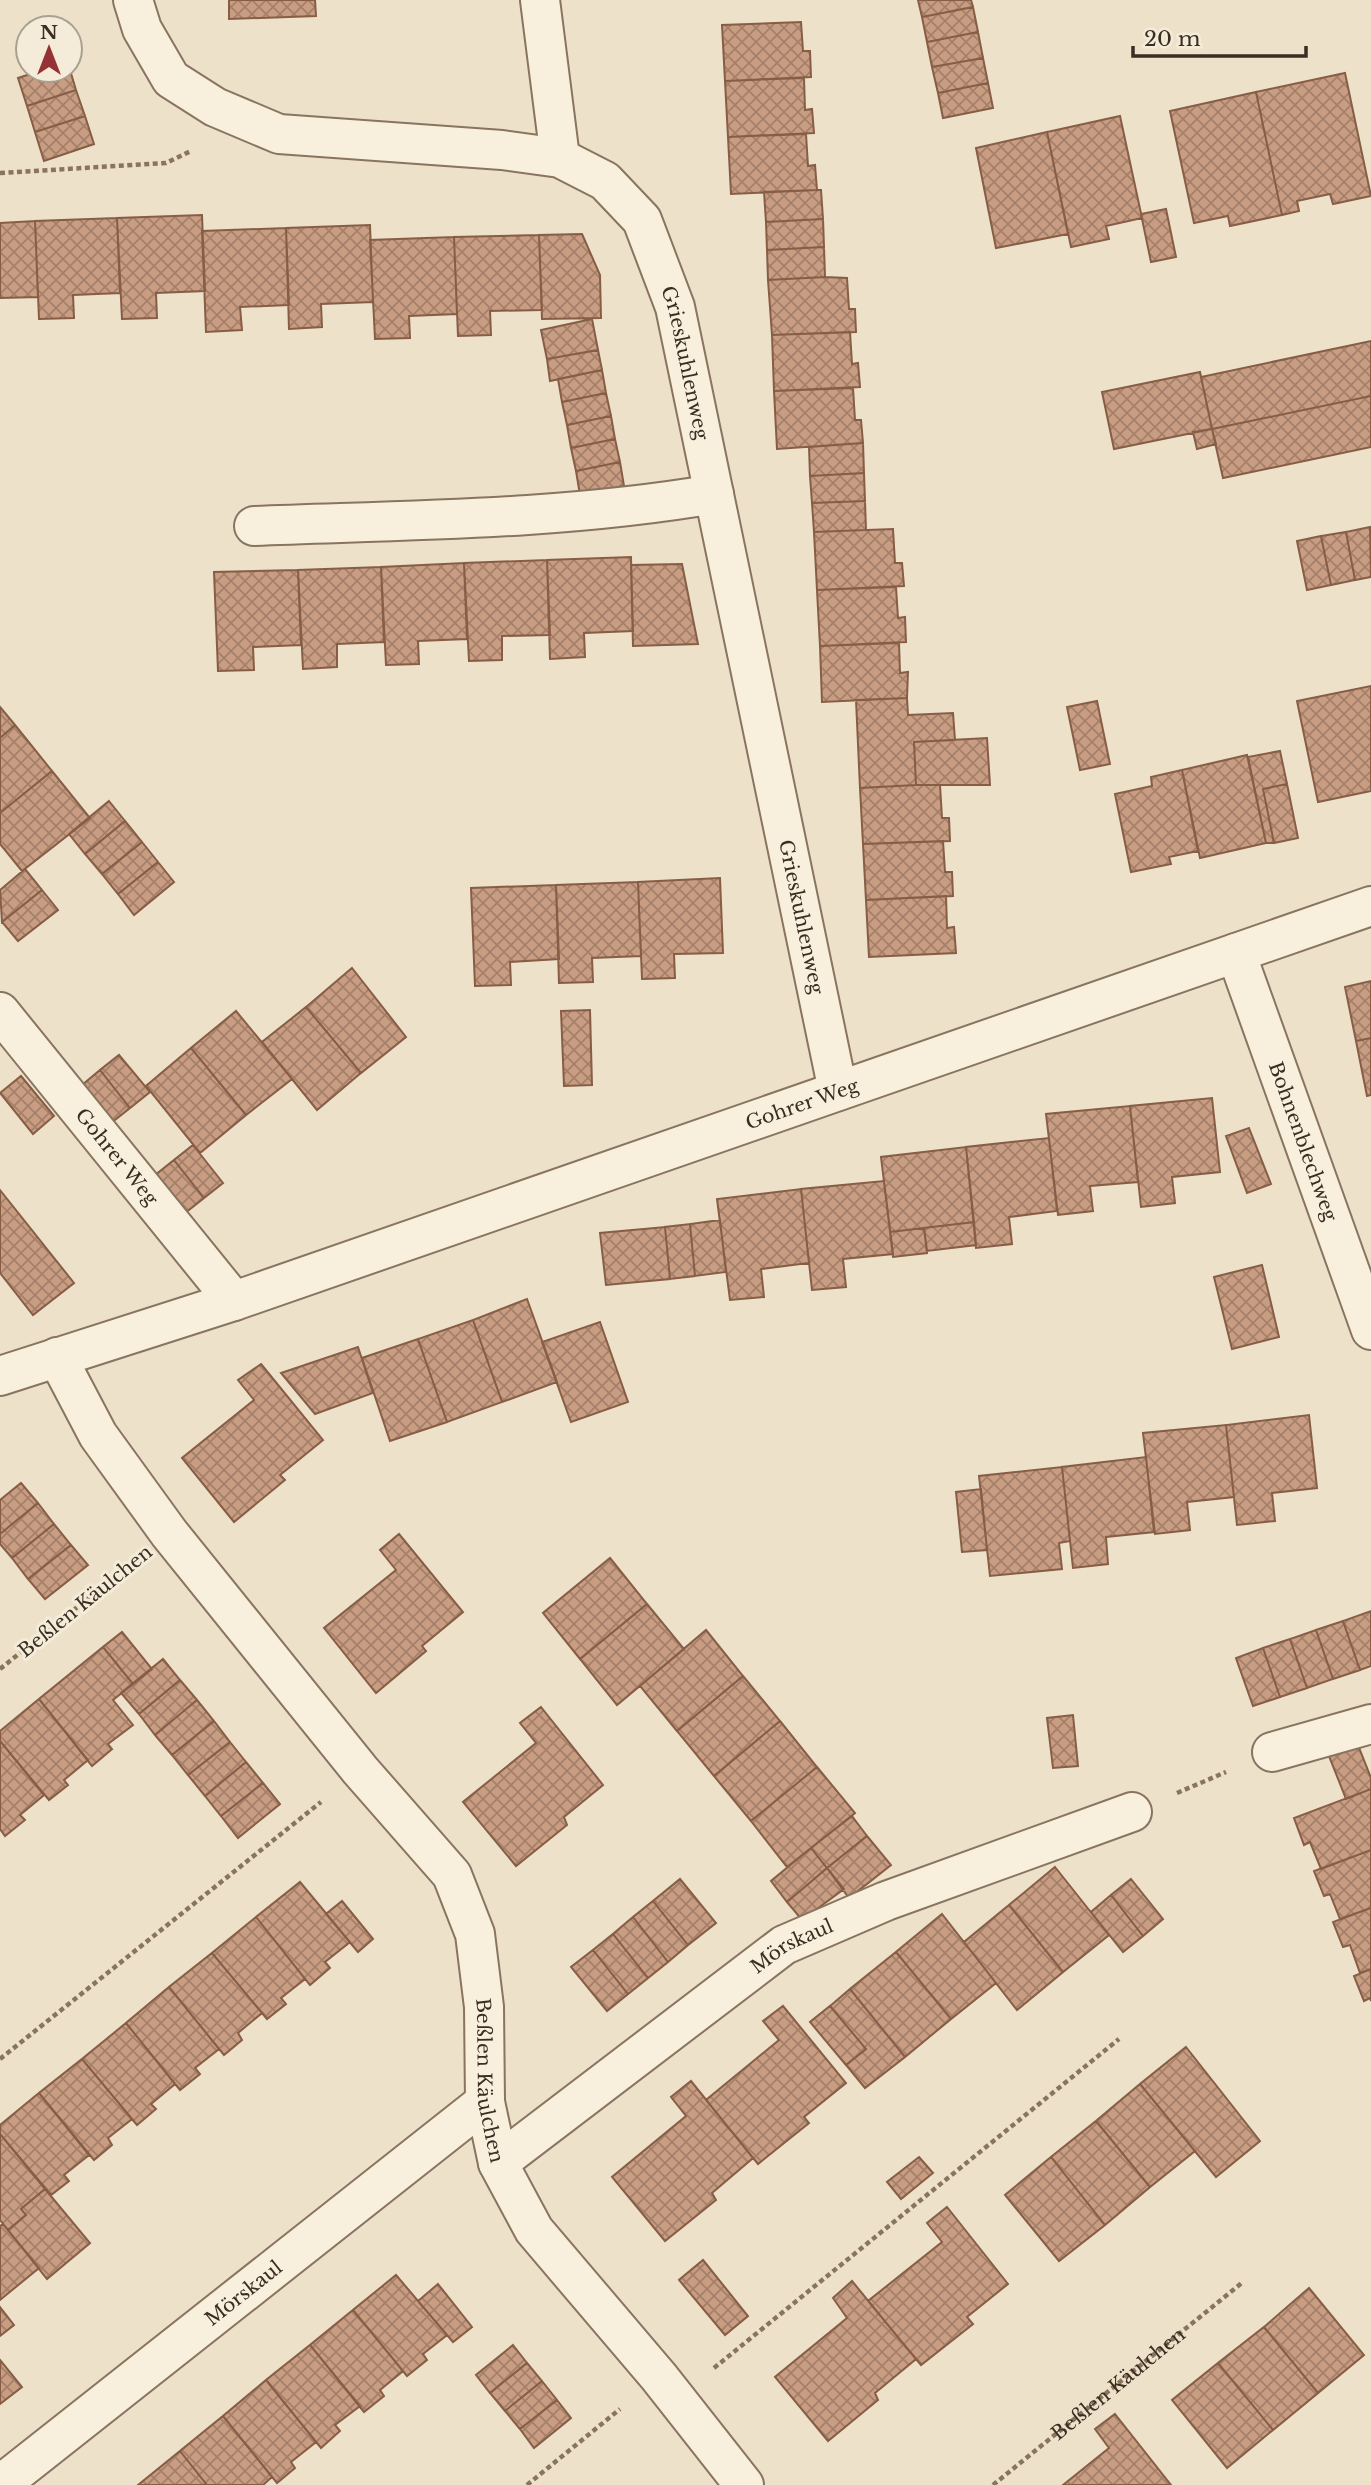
<svg xmlns="http://www.w3.org/2000/svg" width="1371" height="2485" font-family="'Libre Baskerville',serif">
<style>
.building{fill:url(#building-cross-hatch);stroke:#875d46;stroke-width:2}
.lines{fill:none;stroke-linecap:round;stroke-linejoin:round}
.minor-casing{stroke:#89745f;stroke-width:42}
.path{stroke:#89745f;stroke-width:4.5;stroke-dasharray:5 3.5;stroke-linecap:butt}
.minor{stroke:#f8efdd;stroke-width:38}
.labels{text-anchor:middle;stroke-width:6;stroke-linejoin:round;paint-order:stroke}
.street-label{font-size:19px;fill:#3a2d22;stroke:#f4ecd9}
</style>
<defs>
<pattern id="building-cross-hatch" width="8" height="8" patternUnits="userSpaceOnUse" patternTransform="scale(1.75)"><rect width="8" height="8" fill="#c99d82"/><path d="M0 0l8 8M0 8l8-8" fill="none" stroke="#a4806a"/></pattern>
</defs>
<rect width="100%" height="100%" fill="#ede1ca"/>
<path class="building" d="M229 0H315L316 16 229 19Z
M918 0H971L973 7 922 17Z
M973 7 978 32 927 42 922 17Z
M801 22 803 51H810L811 77 725 81 722 25Z
M978 32 983 58 932 67 927 42Z
M983 58 988 83 938 93 932 67Z
M43 70H70L76 90 27 106 18 78Z
M1345 73 1371 196 1333 204 1330 194 1297 201 1299 211 1282 215 1256 92Z
M804 78 805 110 812 109 814 133 728 137 725 81Z
M988 83 993 108 943 118 938 93Z
M76 90 85 116 35 132 27 106Z
M1256 92 1282 215 1230 226 1228 216 1194 223 1170 111Z
M85 116 94 144 44 161 35 132Z
M1120 116 1142 218 1106 226 1109 239 1071 247 1047 132Z
M1047 132 1068 234 996 248 976 148Z
M806 134 808 166 815 165 817 190 731 194 728 137Z
M817 190H821L823 219 766 222 764 192Z
M1166 209 1176 257 1151 262 1141 214Z
M202 215 205 291 156 293 157 318 122 319 117 218Z
M117 218 120 293 73 295 74 318 39 319 35 221Z
M823 219 824 247 767 250 766 222Z
M35 221 38 297 0 298V223Z
M370 225 373 302 321 304 322 327 289 329 286 228Z
M286 228 289 305 240 307 242 330 206 332 202 231Z
M582 234 600 275 601 318 542 319 539 235Z
M539 235 542 310 490 311 491 335 458 336 454 237Z
M454 237 457 314 409 316 410 338 375 339 370 240Z
M824 247 825 277 768 280 767 250Z
M825 277 847 278 849 309H855L856 332 772 335 768 280Z
M592 319 598 350 547 359 541 330Z
M850 332 852 364 858 363 860 387 774 391 772 335Z
M1371 341V396L1212 429 1201 377Z
M598 350 602 370 550 381 547 359Z
M602 370 606 393 562 402 558 379Z
M1200 372 1212 429 1114 449 1102 392Z
M853 388 855 420H861L863 443 777 449 774 391Z
M606 393 611 416 567 425 562 402Z
M1371 396V447L1223 478 1212 429Z
M611 416 615 439 571 448 567 425Z
M1212 429 1216 444 1197 449 1193 432Z
M615 439 620 462 576 471 571 448Z
M863 443 864 473 810 476 809 447Z
M620 462 624 486 580 495 576 471Z
M864 473 865 501 812 503 810 476Z
M865 501 866 530 814 532 812 503Z
M1370 527 1371 577 1355 580 1346 532Z
M893 529 895 563H902L904 586 817 590 814 532Z
M1346 532 1355 580 1331 585 1321 536Z
M1321 536 1331 585 1307 590 1297 541Z
M631 557 633 631 584 633 585 657 550 659 547 560Z
M547 560 550 635 502 636V660L469 661 464 563Z
M464 563 467 639 418 641 419 664 386 665 381 567Z
M682 564 698 644 633 646 631 565Z
M381 567 384 642 337 644V667L303 669 298 570Z
M298 570 301 645 253 647 254 670 218 671 214 572Z
M896 587 898 618 905 617 906 642 820 646 817 590Z
M899 643 900 673 908 672 907 698 822 702 820 646Z
M1371 686V791L1318 802 1297 701Z
M907 698 908 715 953 713 955 740 914 742 916 785 860 788 856 700Z
M1097 701 1110 764 1080 770 1067 707Z
M0 707 15 725 0 738Z
M15 725 52 771 0 813V738Z
M987 738 990 785H916L914 742Z
M1280 751 1287 784 1263 789 1274 843H1266L1248 757Z
M1247 755 1266 843 1200 858 1182 770Z
M1182 770 1198 851 1169 857 1171 864 1131 872 1115 794 1152 786 1151 777Z
M52 771 90 818 22 871 0 844V813Z
M1287 784 1298 838 1274 843 1263 789Z
M916 785H940L942 818H949L950 841 863 844 860 788Z
M109 801 125 821 85 854 69 834Z
M125 821 142 842 102 874 85 854Z
M943 841 945 872H952L953 896 866 900 863 844Z
M142 842 158 862 118 894 102 874Z
M158 862 174 882 134 915 118 894Z
M25 869 42 890 2 922 0 890Z
M720 878 723 953 674 954 675 978 642 979 638 882Z
M638 882 641 956 592 958 593 982 559 983 556 885Z
M556 885 559 959 510 962 511 985 475 986 471 888Z
M42 890 58 910 18 941 2 922Z
M946 896 947 928 954 927 956 953 869 957 866 900Z
M352 968 406 1037 361 1073 306 1007Z
M1371 981V1038L1356 1041 1345 987Z
M306 1007 361 1073 317 1110 262 1042Z
M590 1010 592 1085 564 1086 561 1011Z
M236 1011 292 1079 246 1115 191 1048Z
M1371 1038V1095L1367 1096 1356 1041Z
M191 1048 246 1115 200 1153 146 1086Z
M119 1055 150 1092 130 1108 100 1070Z
M100 1070 130 1108 111 1123 81 1086Z
M21 1076 54 1116 33 1134 0 1093Z
M1212 1098 1220 1172 1172 1177 1175 1203 1141 1207 1130 1106Z
M1130 1106 1138 1182 1090 1186 1093 1211 1058 1215 1046 1114Z
M1249 1128 1271 1184 1247 1193 1226 1136Z
M1049 1138 1057 1211 1009 1217 1012 1244 976 1248 966 1147Z
M193 1145 223 1183 204 1198 174 1160Z
M966 1147 974 1222 890 1232 881 1157Z
M174 1160 204 1198 185 1213 154 1176Z
M884 1181 893 1254 843 1259 846 1287 812 1290 801 1189Z
M801 1189 809 1263 761 1269 764 1297 730 1300 717 1199Z
M0 1190 74 1283 33 1315 0 1273Z
M720 1220 726 1272 695 1276 690 1224Z
M974 1222 976 1245 927 1251 924 1228Z
M690 1224 695 1276 670 1279 665 1227Z
M665 1227 670 1279 606 1285 600 1233Z
M924 1228 927 1253 893 1257 890 1232Z
M1262 1265 1279 1337 1232 1349 1214 1277Z
M527 1299 557 1382 502 1402 473 1320Z
M473 1320 502 1402 447 1422 418 1339Z
M600 1322 628 1402 571 1422 542 1342Z
M418 1339 447 1422 390 1441 362 1358Z
M358 1347 373 1393 315 1414 281 1373Z
M261 1364 323 1440 280 1475 285 1480 234 1522 182 1458 254 1400 238 1380Z
M1309 1415 1317 1488 1272 1493 1275 1521 1237 1525 1226 1425Z
M1226 1425 1234 1497 1187 1502 1190 1530 1155 1534 1143 1433Z
M1146 1457 1154 1532 1106 1537 1108 1564 1073 1568 1062 1467Z
M1062 1467 1070 1541 1059 1543 1062 1569 990 1576 979 1476Z
M21 1483 38 1503 0 1534V1500Z
M981 1489 987 1550 962 1552 956 1492Z
M38 1503 54 1524 12 1558 0 1544V1534Z
M54 1524 71 1545 28 1579 12 1558Z
M399 1534 463 1612 422 1646 426 1651 376 1693 324 1628 396 1570 380 1550Z
M71 1545 88 1565 45 1599 28 1579Z
M610 1558 647 1604 580 1659 543 1613Z
M647 1604 684 1649 617 1705 580 1659Z
M1371 1611V1666L1360 1670 1343 1621Z
M1343 1621 1360 1670 1333 1679 1316 1630Z
M706 1630 743 1676 677 1731 640 1686Z
M1316 1630 1333 1679 1307 1688 1290 1639Z
M122 1632 152 1669 133 1684 103 1647Z
M1290 1639 1307 1688 1280 1697 1263 1648Z
M103 1647 133 1684 113 1700 133 1725 108 1744 112 1749 92 1766 39 1699Z
M1263 1648 1280 1697 1253 1706 1236 1658Z
M163 1659 180 1680 139 1714 121 1693Z
M743 1676 780 1721 714 1776 677 1731Z
M180 1680 197 1700 155 1735 139 1714Z
M39 1699 88 1760 64 1780 68 1785 49 1800 0 1741V1731Z
M197 1700 214 1721 172 1755 155 1735Z
M541 1707 603 1785 564 1817 567 1825 516 1866 463 1802 536 1743 520 1723Z
M1073 1715 1078 1766 1053 1768 1047 1718Z
M214 1721 230 1742 188 1775 172 1755Z
M780 1721 817 1767 751 1821 714 1776Z
M0 1741 44 1795 20 1815 25 1820 5 1836 0 1829Z
M230 1742 246 1762 205 1796 188 1775Z
M1358 1745 1371 1778V1789L1346 1799 1329 1756Z
M246 1762 263 1783 221 1816 205 1796Z
M817 1767 855 1813 787 1867 751 1821Z
M263 1783 280 1804 238 1838 221 1816Z
M1371 1789V1850L1321 1869 1310 1842 1304 1845 1294 1818Z
M852 1816 867 1836 827 1868 811 1848Z
M867 1836 891 1865 849 1898 827 1868Z
M811 1848 827 1868 787 1902 771 1881Z
M1371 1850V1908L1340 1919 1330 1894 1324 1896 1314 1871Z
M1055 1867 1109 1935 1063 1972 1009 1905Z
M827 1868 844 1889 802 1920 787 1902Z
M680 1879 716 1923 688 1945 653 1901Z
M1131 1879 1163 1919 1143 1936 1111 1895Z
M300 1882 350 1942 325 1962 330 1968 310 1985 256 1917Z
M1111 1895 1143 1936 1123 1952 1091 1912Z
M342 1901 373 1939 358 1952 326 1914Z
M653 1901 688 1945 668 1962 633 1917Z
M1009 1905 1063 1972 1017 2010 964 1942Z
M1371 1908V1969L1360 1973 1350 1945 1343 1947 1333 1922Z
M942 1914 996 1983 951 2019 896 1952Z
M256 1917 305 1979 281 1998 286 2004 267 2019 212 1953Z
M633 1917 668 1962 648 1978 613 1934Z
M613 1934 648 1978 628 1994 593 1950Z
M593 1950 628 1994 607 2011 571 1967Z
M896 1952 951 2019 905 2057 850 1989Z
M212 1953 262 2013 238 2033 242 2040 224 2055 169 1987Z
M1371 1969V2001L1370 1998 1364 2001 1354 1976Z
M169 1987 219 2049 195 2068 200 2074 180 2090 126 2023Z
M850 1989 905 2057 865 2088 846 2065 866 2049 830 2006Z
M783 2006 846 2083 804 2117 809 2123 758 2164 706 2100 779 2040 763 2021Z
M830 2006 866 2049 846 2065 810 2022Z
M126 2023 175 2084 151 2104 156 2109 137 2125 82 2059Z
M1186 2047 1260 2141 1216 2177 1140 2084Z
M82 2059 132 2119 108 2138 112 2145 94 2160 39 2093Z
M691 2081 753 2158 712 2193 716 2200 665 2241 612 2177 686 2116 671 2097Z
M1140 2084 1195 2151 1150 2187 1096 2121Z
M39 2093 89 2155 64 2175 69 2181 51 2195 0 2134V2125Z
M1096 2121 1150 2187 1105 2225 1051 2157Z
M0 2134 45 2189 21 2209 26 2215 8 2230 0 2220Z
M919 2157 933 2173 901 2199 887 2182Z
M1051 2157 1105 2225 1059 2261 1005 2195Z
M45 2189 90 2243 47 2279 8 2230 26 2215 21 2209Z
M947 2207 1008 2284 967 2317 973 2324 921 2365 868 2301 942 2242 927 2223Z
M3 2224 39 2268 0 2300V2226Z
M703 2260 748 2316 725 2335 679 2280Z
M396 2275 447 2335 423 2354 427 2360 407 2376 353 2310Z
M852 2281 916 2359 875 2393 878 2400 828 2441 775 2377 847 2318 833 2298Z
M438 2284 472 2327 453 2342 418 2301Z
M1309 2288 1364 2355 1318 2393 1264 2327Z
M0 2307 14 2325 0 2336Z
M353 2310 403 2371 380 2390 384 2396 364 2412 310 2345Z
M1264 2327 1318 2393 1273 2430 1218 2363Z
M310 2345 360 2406 335 2425 340 2431 321 2448 266 2380Z
M513 2345 527 2363 490 2393 476 2375Z
M0 2360 22 2387 0 2404Z
M527 2363 542 2381 505 2411 490 2393Z
M1218 2363 1273 2430 1227 2468 1172 2400Z
M266 2380 316 2442 291 2462 295 2468 277 2483 223 2416Z
M542 2381 557 2400 520 2429 505 2411Z
M557 2400 571 2418 534 2448 520 2429Z
M1115 2414 1171 2485H1063L1109 2448 1095 2429Z
M223 2416 272 2477 263 2485H207L180 2451Z
M180 2451 207 2485H138Z"/>
<g class="lines">
<g class="minor-casing">
<g id="minor">
<path id="s2" d="M133 0 142 29 171 79 215 107 279 134 502 150 560 158 605 181 642 220 675 307 838 1091"/>
<path d="M540 0 560 158"/>
<path d="M254 526C407 520 562 520 714 494"/>
<path id="s3" d="M1236 953 1371 1330"/>
<path id="s4" d="M0 1012 234 1301"/>
<path id="s5" d="M57 1357 98 1435 169 1533 360 1770 452 1875 475 1934 484 2007 485 2102 498 2163 534 2230 659 2377 744 2485"/>
<path id="s6" d="M0 1376 234 1301 1371 906"/>
<path d="M1272 1752 1371 1724"/>
<path id="s7" d="M498 2163 784 1945 886 1901 1132 1812"/>
<path id="s8" d="M0 2485 485 2102"/>
</g>
</g>
<g class="path">
<path d="M0 173 166 163 191 151"/>
<path d="M0 1669 131 1564"/>
<path d="M1177 1793 1226 1772"/>
<path d="M0 2059 321 1802"/>
<path d="M714 2368 1119 2039"/>
<path d="M527 2485 620 2409"/>
<path id="s1" d="M993 2485 1243 2282"/>
</g>
<use href="#minor" class="minor"/>
</g>
<g class="labels">
<g class="street-label">
<text dy="7" stroke="none"><textPath href="#s2" startOffset="746">Grieskuhlenweg</textPath></text>
<text dy="7" stroke="none"><textPath href="#s2" startOffset="1312">Grieskuhlenweg</textPath></text>
<text dy="7" stroke="none"><textPath href="#s6" startOffset="847">Gohrer Weg</textPath></text>
<text dy="7" stroke="none"><textPath href="#s3" startOffset="200">Bohnenblechweg</textPath></text>
<text dy="7" stroke="none"><textPath href="#s4" startOffset="186">Gohrer Weg</textPath></text>
<text transform="translate(85 1601) rotate(-39)" y="7">Beßlen Käulchen</text>
<text dy="7" stroke="none"><textPath href="#s7" startOffset="366">Mörskaul</textPath></text>
<text dy="7" stroke="none"><textPath href="#s5" startOffset="864">Beßlen Käulchen</textPath></text>
<text dy="7" stroke="none"><textPath href="#s8" startOffset="310">Mörskaul</textPath></text>
<text dy="7" stroke="none"><textPath href="#s1" startOffset="161">Beßlen Käulchen</textPath></text>
</g>
</g>
<g transform="translate(49 49)"><circle r="33" fill="#f4ecd9" stroke="#aaa090" stroke-width="2"/>
<path d="M0-5L12 26L0 18L-12 26Z" fill="#953236"/>
<text y="-10" font-size="19" font-weight="bold" text-anchor="middle" fill="#3a2d22">N</text>
</g>
<path d="M1133 46v10h173v-10" fill="none" stroke="#3a2d22" stroke-width="3.5"/>
<text x="1144" y="46" font-size="21" fill="#3a2d22" stroke="#f4ecd9" stroke-width="5" paint-order="stroke">20 m</text>
</svg>
